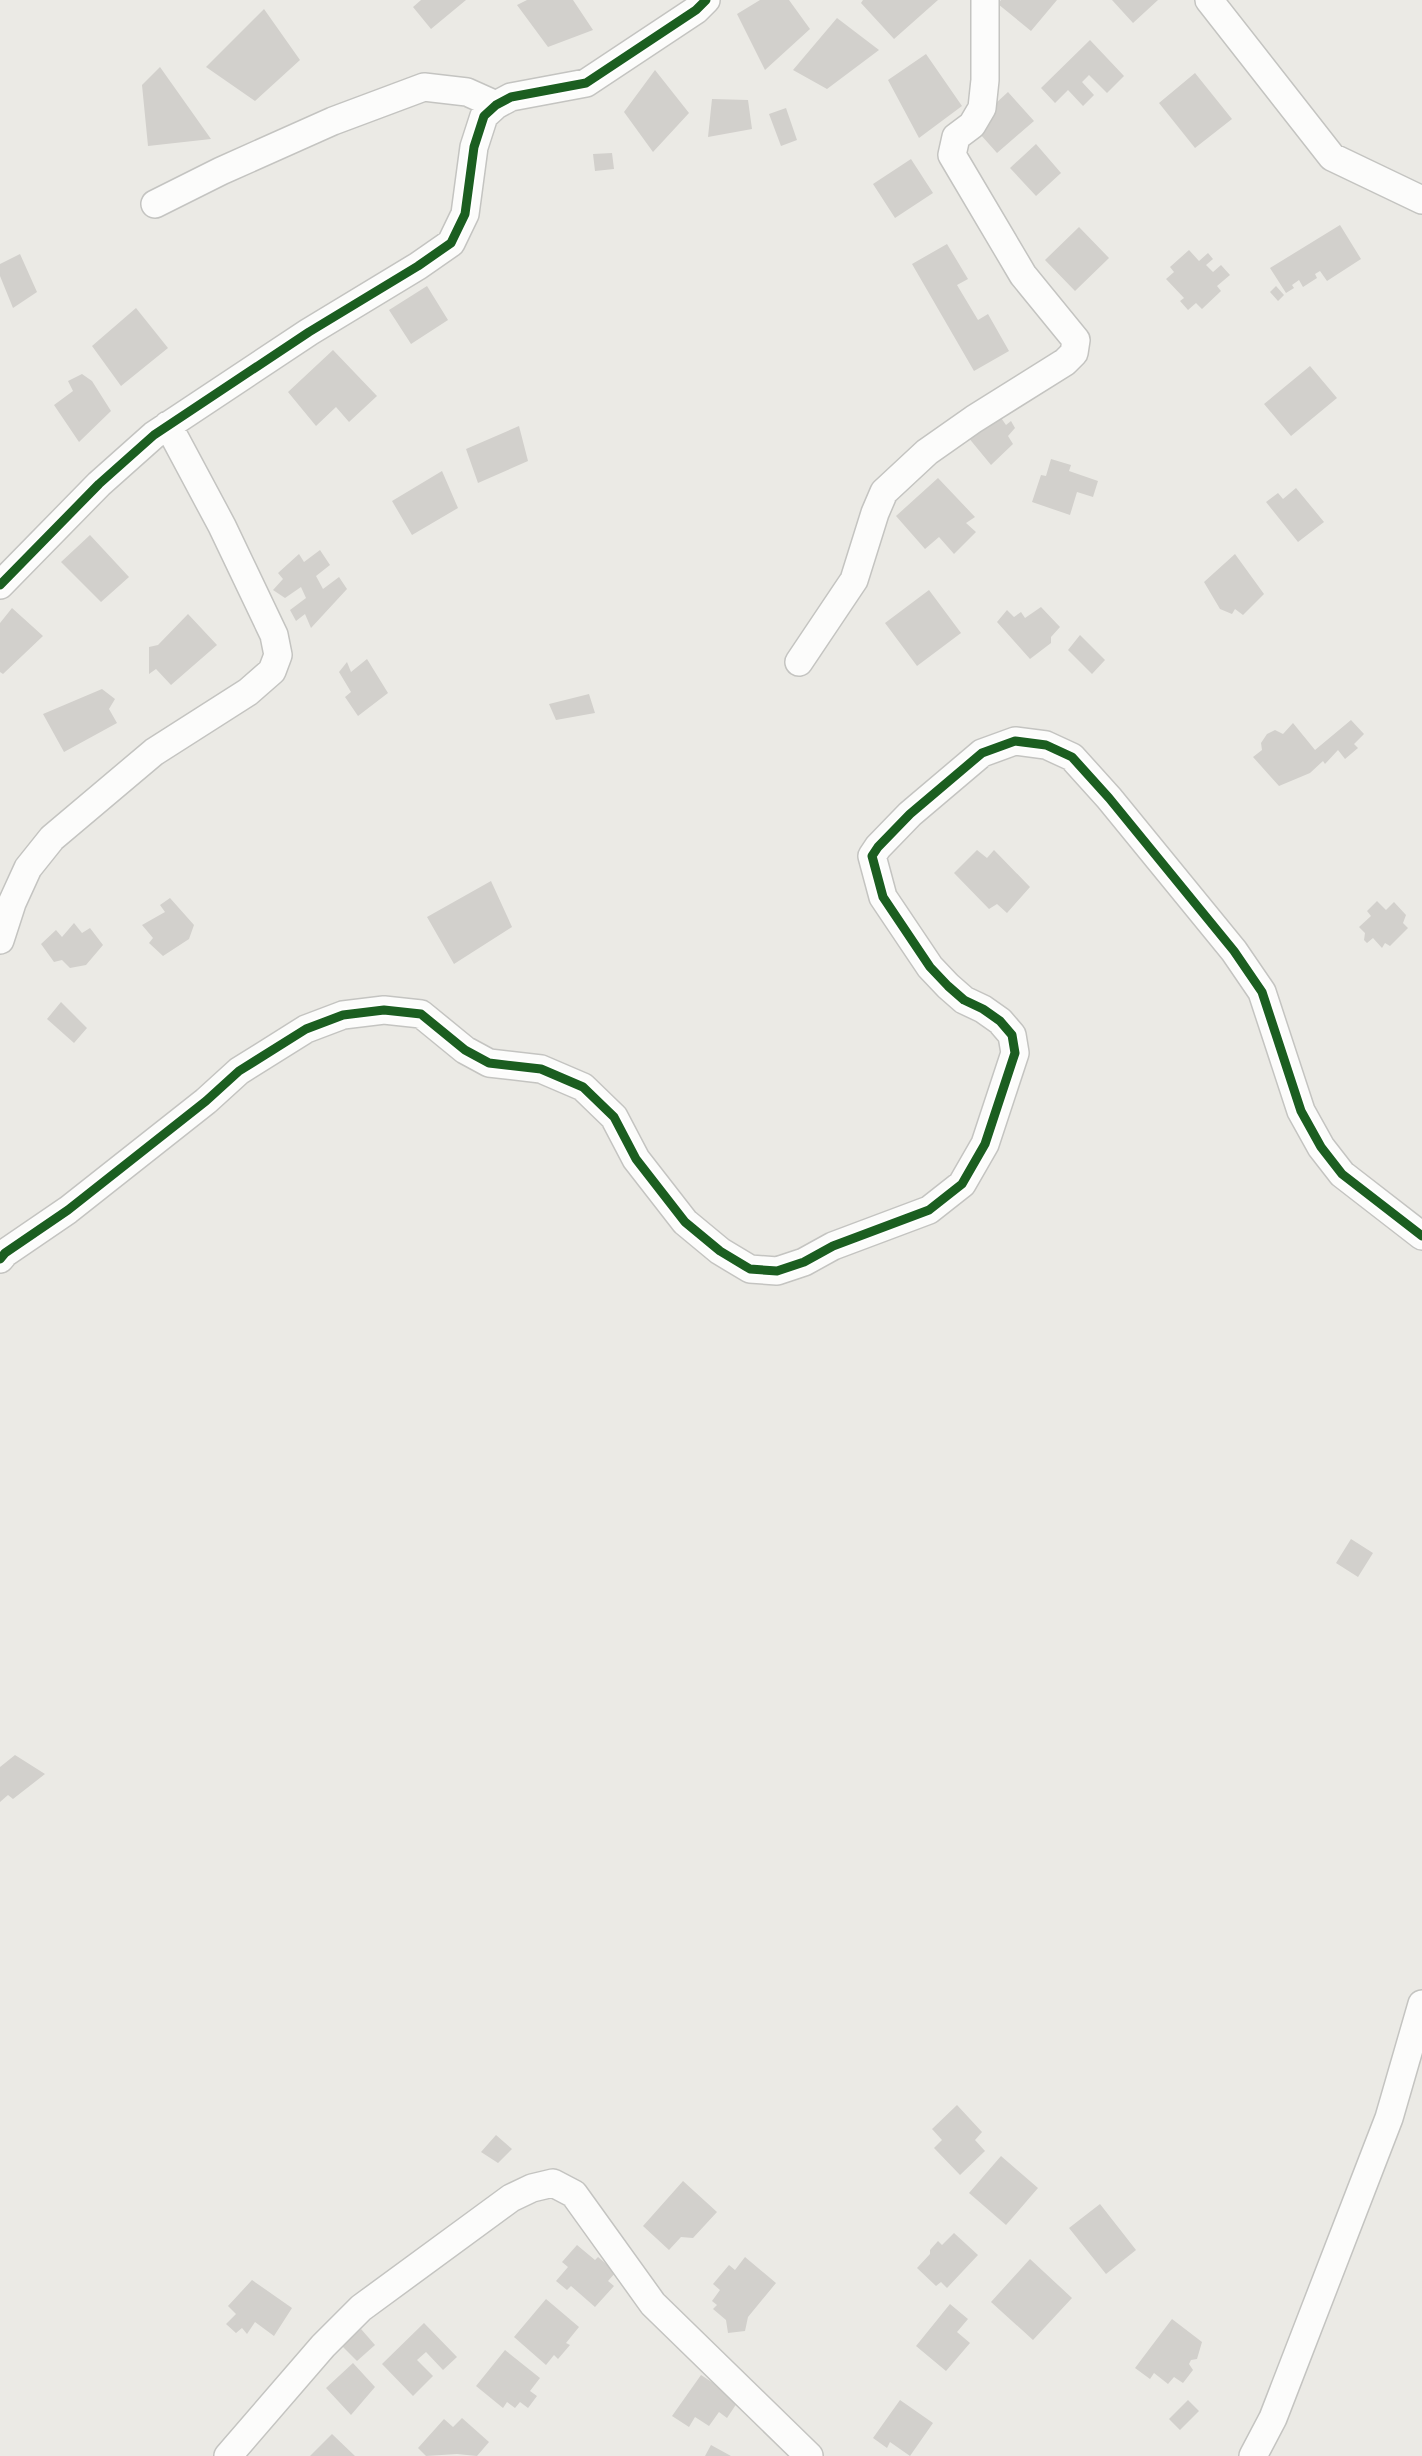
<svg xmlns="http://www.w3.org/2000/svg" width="1422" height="2456" font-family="'DejaVu Sans',sans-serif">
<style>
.building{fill:#d2d0cc}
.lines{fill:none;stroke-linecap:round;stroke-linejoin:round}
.minor-casing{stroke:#c4c4c1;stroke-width:30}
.minor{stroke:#fcfcfb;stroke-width:27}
.cycleway-casing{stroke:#fff;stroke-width:13}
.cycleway{stroke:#1b5e20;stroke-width:9}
</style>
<rect width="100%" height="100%" fill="#ebeae5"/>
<path class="building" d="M421 0H466L431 29 413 7Z
M527 0H573L593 30 548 47 517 5Z
M760 0H789L810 29 765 70 737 14Z
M863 0H938L894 39 861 3Z
M1001 0H1057L1031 31 998 4Z
M1112 0H1158L1133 23Z
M264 9 300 60 255 101 206 67Z
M837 18 879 50 827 89 793 70Z
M1090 40 1124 76 1107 93 1089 75 1082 82 1094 95 1083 106 1068 90 1055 103 1041 88Z
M926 54 962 106 919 138 888 80Z
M160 67 211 139 148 146 142 85Z
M655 70 689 113 653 152 624 112Z
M1195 73 1232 119 1195 148 1159 103Z
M1008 92 1034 121 997 153 972 125Z
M712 99 748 100 752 129 708 137Z
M786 108 797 140 781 146 769 114Z
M1036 144 1061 173 1036 196 1010 168Z
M612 153 614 169 595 171 593 154Z
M911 159 933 193 895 218 873 184Z
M1340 225 1361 259 1327 281 1320 271 1315 274 1317 278 1303 287 1299 280 1292 285 1294 288 1286 293 1270 268Z
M1079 227 1109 258 1075 291 1045 260Z
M947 244 968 279 957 285 978 320 988 314 1009 351 974 371 912 264Z
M1189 250 1199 261 1208 253 1213 259 1206 265 1213 272 1221 265 1230 275 1217 286 1221 291 1202 309 1196 303 1188 310 1180 301 1184 298 1166 279 1174 272 1170 267Z
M20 254 37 292 13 308 0 276V264Z
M427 286 448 320 411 344 389 310Z
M1276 286 1284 295 1278 301 1270 292Z
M136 308 168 348 121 386 92 346Z
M333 350 377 396 349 422 336 407 316 426 288 392Z
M1310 366 1337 398 1291 436 1264 404Z
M82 374 92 381 111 411 79 442 54 405 73 391 68 381Z
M997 412 1006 425 1011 421 1015 428 1008 436 1013 444 991 465 963 431Z
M519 426 528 461 478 483 466 449Z
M1051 459 1071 465 1069 471 1098 481 1093 497 1077 492 1070 515 1032 502 1041 475 1046 476Z
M442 471 458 508 412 535 392 501Z
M938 478 975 517 966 523 976 532 954 554 939 537 925 549 896 516Z
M1296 488 1324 522 1298 542 1266 502 1278 493 1283 499Z
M90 535 129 577 101 602 61 562Z
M320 550 330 565 316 576 323 589 339 577 347 589 311 628 305 614 296 621 290 610 306 598 301 587 285 598 273 590 283 579 278 573 299 554 304 562Z
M1235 554 1264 594 1243 615 1235 609 1232 614 1220 609 1204 582Z
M929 590 961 633 917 666 885 623Z
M1041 607 1060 627 1051 637V643L1030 659 997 622 1007 610 1014 617 1021 612 1025 618Z
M12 608 43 636 3 674 0 672V623Z
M188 614 217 645 171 685 156 669 149 674V647L158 645Z
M1080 635 1105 660 1092 674 1068 650Z
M367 659 388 693 358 716 345 697 351 692 339 672 347 662 351 672Z
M102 689 115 699 109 709 117 723 64 752 43 714Z
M589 694 595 713 556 720 549 704Z
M1351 720 1364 734 1354 744 1358 748 1345 759 1338 750 1325 764 1323 761 1310 773 1279 786 1253 757 1262 750 1261 743 1267 734 1275 730 1283 734 1293 723 1315 750Z
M977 850 987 858 994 850 1030 887 1007 913 997 904 989 909 954 873Z
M491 881 512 927 454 964 427 917Z
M170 898 194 925 189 939 163 956 149 943 153 938 142 925 165 912 160 905Z
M1377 901 1386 910 1394 902 1406 915 1403 923 1408 928 1390 946 1385 943 1382 948 1373 938 1367 943 1364 940 1365 933 1359 927 1371 916 1367 911Z
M74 923 82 933 90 928 103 945 86 965 70 968 62 960 54 962 41 944 56 930 62 937Z
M61 1002 87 1028 74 1043 47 1019Z
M1351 1539 1373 1553 1358 1577 1336 1563Z
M15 1755 45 1774 13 1799 8 1795 0 1802V1767Z
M957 2105 982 2132 975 2140 985 2151 960 2175 934 2148 942 2140 932 2129Z
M496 2135 512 2149 498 2163 481 2152Z
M1001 2156 1038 2188 1006 2225 969 2193Z
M683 2181 717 2212 693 2238 681 2237 669 2250 643 2226Z
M1100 2204 1136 2250 1106 2274 1069 2228Z
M954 2233 978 2255 947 2288 941 2282 936 2286 917 2268 930 2254V2250L938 2241 942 2245Z
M577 2245 595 2260 598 2257 616 2272 608 2281 614 2286 595 2307 571 2286 567 2290 556 2281 568 2267 562 2262Z
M745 2257 776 2283 748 2317 745 2331 728 2333 726 2320 713 2309 717 2305 712 2301 720 2290 713 2284 729 2265 735 2270Z
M1030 2259 1072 2298 1033 2340 991 2302Z
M252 2280 292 2308 274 2336 255 2322 247 2334 242 2328 236 2333 226 2324 236 2314 228 2306Z
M546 2299 579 2327 566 2343 570 2345 558 2359 554 2355 546 2365 514 2337Z
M950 2304 968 2319 957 2332 970 2343 946 2371 916 2346Z
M1172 2319 1202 2342 1197 2359 1191 2360 1189 2364 1193 2370 1183 2383 1174 2377 1168 2384 1154 2373 1150 2379 1135 2368Z
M424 2323 457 2357 443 2370 426 2352 417 2360 433 2376 413 2396 382 2364Z
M361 2329 375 2345 357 2361 341 2345Z
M505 2350 540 2378 530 2391 537 2396 528 2408 520 2402 515 2408 507 2402 503 2408 476 2386Z
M353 2363 375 2387 351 2415 326 2388Z
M701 2375 739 2400 727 2418 719 2412 709 2426 695 2417 689 2427 672 2416Z
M900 2400 933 2423 910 2456 890 2442 887 2448 873 2438Z
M1188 2400 1199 2411 1180 2430 1169 2419Z
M462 2418 489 2442 477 2456 457 2454 426 2456 418 2448 444 2419 453 2427Z
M332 2434 355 2456H310Z
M711 2445 731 2456H705Z"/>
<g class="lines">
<g class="minor-casing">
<path id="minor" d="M1209 0 1332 157 1422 200
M155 204 221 171 333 121 424 87 467 92 496 105
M0 585 99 484 154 435 309 332 418 266 451 243 465 214 474 147 484 116 496 105 511 97 586 83 696 10 706 0
M799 662 854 580 875 513 884 492 927 452 974 419 1065 362 1074 353 1076 340 1023 275 952 155 956 137 972 125 982 108 985 80V0
M0 940 12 903 28 868 52 838 154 752 248 692 272 671 278 655 274 635 222 526 168 425
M0 1259 5 1253 68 1210 206 1101 239 1071 306 1029 343 1015 384 1010 421 1014 465 1050 489 1063 541 1069 583 1087 614 1117 636 1159 685 1222 720 1251 750 1269 777 1271 804 1262 833 1246 929 1210 962 1184 985 1144 1015 1053 1012 1035 1000 1021 983 1009 964 1000 948 986 930 967 883 897 872 856 878 847 910 814 982 753 1015 741 1046 745 1072 757 1109 798 1234 951 1262 992 1301 1111 1321 1147 1342 1174 1422 1236
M228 2456 323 2346 361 2308 511 2198 532 2188 553 2183 574 2194 653 2304 809 2456
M1253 2456 1273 2418 1389 2118 1422 2004"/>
</g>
<use href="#minor" class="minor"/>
<g class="cycleway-casing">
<path id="cycleway" d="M0 585 99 484 154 435 309 332 418 266 451 243 465 214 474 147 484 116 496 105 511 97 586 83 696 10 706 0
M0 1259 5 1253 68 1210 206 1101 239 1071 306 1029 343 1015 384 1010 421 1014 465 1050 489 1063 541 1069 583 1087 614 1117 636 1159 685 1222 720 1251 750 1269 777 1271 804 1262 833 1246 929 1210 962 1184 985 1144 1015 1053 1012 1035 1000 1021 983 1009 964 1000 948 986 930 967 883 897 872 856 878 847 910 814 982 753 1015 741 1046 745 1072 757 1109 798 1234 951 1262 992 1301 1111 1321 1147 1342 1174 1422 1236"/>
</g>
<use href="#cycleway" class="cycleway"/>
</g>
</svg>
